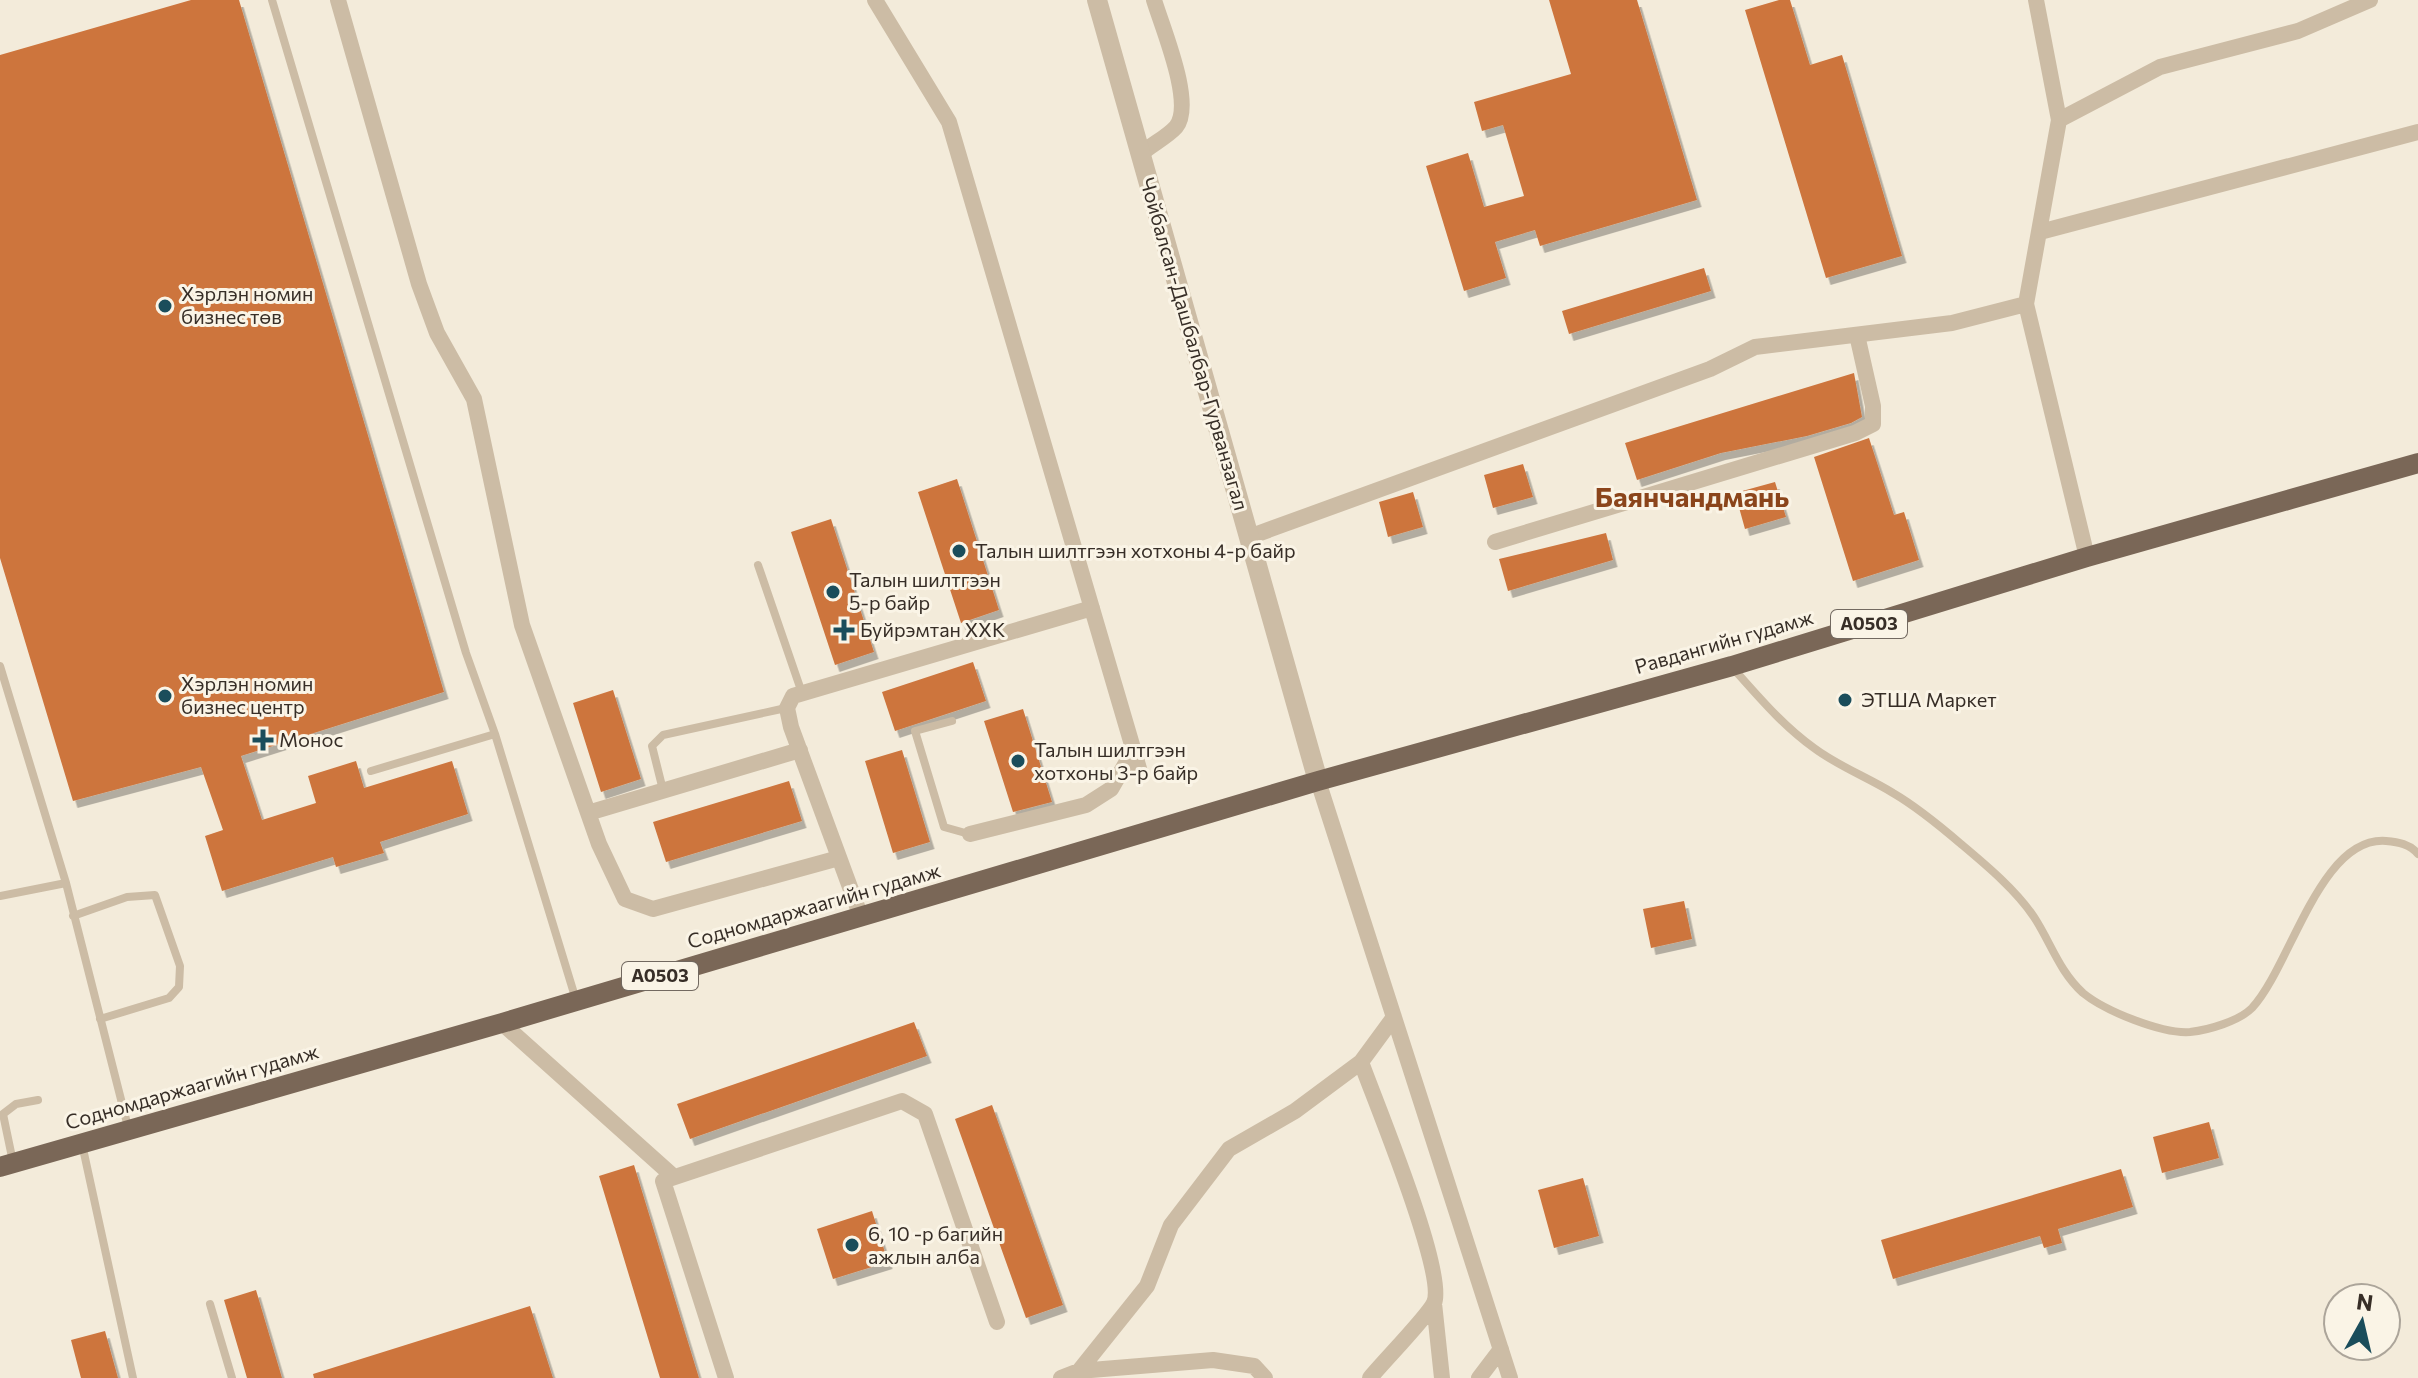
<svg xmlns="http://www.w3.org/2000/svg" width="2418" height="1378" font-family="Commissioner,sans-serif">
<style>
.building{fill:#cd753e;filter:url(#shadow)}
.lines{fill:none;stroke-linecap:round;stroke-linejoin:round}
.service{stroke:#ccbca5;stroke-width:8}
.minor{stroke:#ccbca5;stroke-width:16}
.tertiary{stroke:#ccbca5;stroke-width:20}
.primary{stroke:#7a6757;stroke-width:20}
.poi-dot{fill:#1a4d5b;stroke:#faf4e6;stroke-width:3}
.labels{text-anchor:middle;stroke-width:6;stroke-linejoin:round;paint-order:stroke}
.shield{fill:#faf4e6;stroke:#726960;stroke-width:2}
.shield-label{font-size:18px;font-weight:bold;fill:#372e27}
.poi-label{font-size:20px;fill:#372e27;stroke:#faf4e6;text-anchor:start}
.street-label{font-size:20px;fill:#372e27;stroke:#faf4e6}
.district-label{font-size:28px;font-weight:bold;fill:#8b451b;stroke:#faf4e6}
</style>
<defs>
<filter id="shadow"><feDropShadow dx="4.5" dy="7" stdDeviation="0" flood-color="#0004"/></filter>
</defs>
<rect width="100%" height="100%" fill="#f3ebda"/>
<path class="building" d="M191 0H239L444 692 241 756 262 820 316 803 308 776 356 761 364 788 452 761 468 814 380 842 384 853 336 867 333 857 222 891 205 836 223 830 201 767 73 801 0 558V55Z
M1549 0H1637L1697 200 1540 246 1535 230 1495 242 1506 278 1464 291 1426 166 1468 153 1484 207 1524 196 1503 125 1482 131 1474 102 1571 74Z
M1779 0H1790L1810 65 1842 55 1902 256 1826 278 1745 10Z
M1704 268 1711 291 1569 334 1562 311Z
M1854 373 1862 417 1851 423 1807 436 1721 453 1637 480 1625 443Z
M1869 438 1894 515 1904 512 1919 560 1853 581 1814 457Z
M1523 464 1533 497 1493 508 1484 475Z
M957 479 999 610 961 623 918 492Z
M1775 482 1786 517 1745 529 1735 493Z
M1413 492 1423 527 1388 537 1379 502Z
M831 519 874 652 835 665 791 532Z
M1606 533 1613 560 1508 591 1499 559Z
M973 662 986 701 895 731 882 692Z
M613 690 641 779 601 792 573 703Z
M1023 709 1052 802 1013 812 984 721Z
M902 750 930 842 893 853 865 761Z
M789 781 802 821 666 862 653 822Z
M1684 901 1692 939 1651 948 1643 909Z
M914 1022 927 1056 690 1139 677 1104Z
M992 1105 1063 1305 1026 1318 955 1119Z
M2209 1122 2219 1158 2162 1173 2153 1137Z
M634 1165 699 1378H660L599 1176Z
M2121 1169 2133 1207 2058 1229 2062 1243 2044 1248 2040 1236 1893 1279 1881 1240Z
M1583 1178 1599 1236 1554 1248 1538 1190Z
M872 1211 888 1262 833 1279 817 1229Z
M256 1290 282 1378H247L224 1300Z
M530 1306 553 1378H314L313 1374Z
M105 1331 118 1378H81L71 1340Z"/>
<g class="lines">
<path class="service" d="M272 0 466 653 495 734 576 1000
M758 565 802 693
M0 666 66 883 128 1127
M1732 667C1758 696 1782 725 1814 748 1838 766 1867 777 1893 793 1917 807 1940 826 1961 844 1986 865 2016 890 2034 917 2051 943 2059 971 2083 993 2105 1011 2162 1034 2190 1032 2209 1030 2239 1021 2252 1008 2291 966 2320 836 2386 841 2398 842 2410 844 2418 854
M952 721 915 731 944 827 969 834
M371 771 495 734
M663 790 652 746 663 735 786 708
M0 896 66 883
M73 916 127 897 155 895 180 966 179 987 169 998 100 1019
M82 1144 133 1378
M13 1162 3 1114 16 1104 38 1100
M210 1304 232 1378"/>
<path class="minor" d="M338 0 419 284 437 333 474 399 522 625 599 844 625 899 653 909 839 858
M875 0 949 122 1140 772
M2036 0 2059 120 2026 304 2087 557
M2059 120 2160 67 2298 31 2370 0
M1141 154C1151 145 1167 137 1176 127 1195 104 1162 27 1154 0
M2040 232 2418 132
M1249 537 1710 369 1755 347 1952 323 2026 304
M1495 542 1855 433 1873 424V406L1857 335
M1318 781 1510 1378
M588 813 800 750
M970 834 1086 805 1111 789 1133 751
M861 917 791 727 787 708 793 696 1092 608
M502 1023 674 1177
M1361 1062C1375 1101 1447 1274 1434 1303 1428 1316 1382 1363 1370 1378
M1434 1303 1442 1378
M1079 1371 1147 1286 1171 1225 1229 1149 1295 1111 1361 1062 1394 1017
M726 1378 663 1181 902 1101 925 1114 997 1322
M1061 1378 1079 1371 1213 1360 1254 1366 1265 1378
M1479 1378 1501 1349"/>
<path class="tertiary" d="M1097 0 1318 781"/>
<path class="primary" d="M0 1167 502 1023 1318 781 1732 666 2087 557 2418 463"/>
</g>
<g class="poi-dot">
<circle cx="165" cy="306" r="8"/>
<circle cx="959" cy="551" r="8"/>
<circle cx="833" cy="592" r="8"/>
<path d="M840 618h8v8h8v8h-8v8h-8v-8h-8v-8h8z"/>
<circle cx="165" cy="696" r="8"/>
<circle cx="1845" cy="700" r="8"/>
<path d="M259 728h8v8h8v8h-8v8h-8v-8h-8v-8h8z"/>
<circle cx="1018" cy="761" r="8"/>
<circle cx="852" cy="1245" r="8"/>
</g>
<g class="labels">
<g class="shield">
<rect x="1831" y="610" width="76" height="28" rx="6"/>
<rect x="622" y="962" width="76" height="28" rx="6"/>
</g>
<g class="shield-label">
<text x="1869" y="630">A0503</text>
<text x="660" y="982">A0503</text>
</g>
<g class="poi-label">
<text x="181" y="301">Хэрлэн номин<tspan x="181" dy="23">бизнес төв</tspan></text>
<text x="975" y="558">Талын шилтгээн хотхоны 4-р байр</text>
<text x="849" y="587">Талын шилтгээн<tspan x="849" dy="23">5-р байр</tspan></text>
<text x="860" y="637">Буйрэмтан ХХК</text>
<text x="181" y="691">Хэрлэн номин<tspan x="181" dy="23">бизнес центр</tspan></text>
<text x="1861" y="707">ЭТША Маркет</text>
<text x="279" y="747">Монос</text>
<text x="1034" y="757">Талын шилтгээн<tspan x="1034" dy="23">хотхоны 3-р байр</tspan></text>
<text x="868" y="1241">6, 10 -р багийн<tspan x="868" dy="23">ажлын алба</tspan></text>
</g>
<g class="street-label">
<text transform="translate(1194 344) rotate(74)" y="7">Чойбалсан-Дашбалбар-Гурванзагал</text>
<text transform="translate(1724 642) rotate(-16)" y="7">Равдангийн гудамж</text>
<text transform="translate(814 906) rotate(-16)" y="7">Содномдаржаагийн гудамж</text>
<text transform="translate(192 1087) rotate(-16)" y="7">Содномдаржаагийн гудамж</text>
</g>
<g class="district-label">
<text x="1692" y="507">Баянчандмань</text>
</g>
</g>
<g transform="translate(2362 1322) rotate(8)"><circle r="38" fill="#faf4e6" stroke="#aca59a" stroke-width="2"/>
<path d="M0-6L14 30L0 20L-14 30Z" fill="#1a4d5b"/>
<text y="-12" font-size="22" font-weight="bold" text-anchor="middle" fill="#372e27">N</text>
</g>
</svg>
